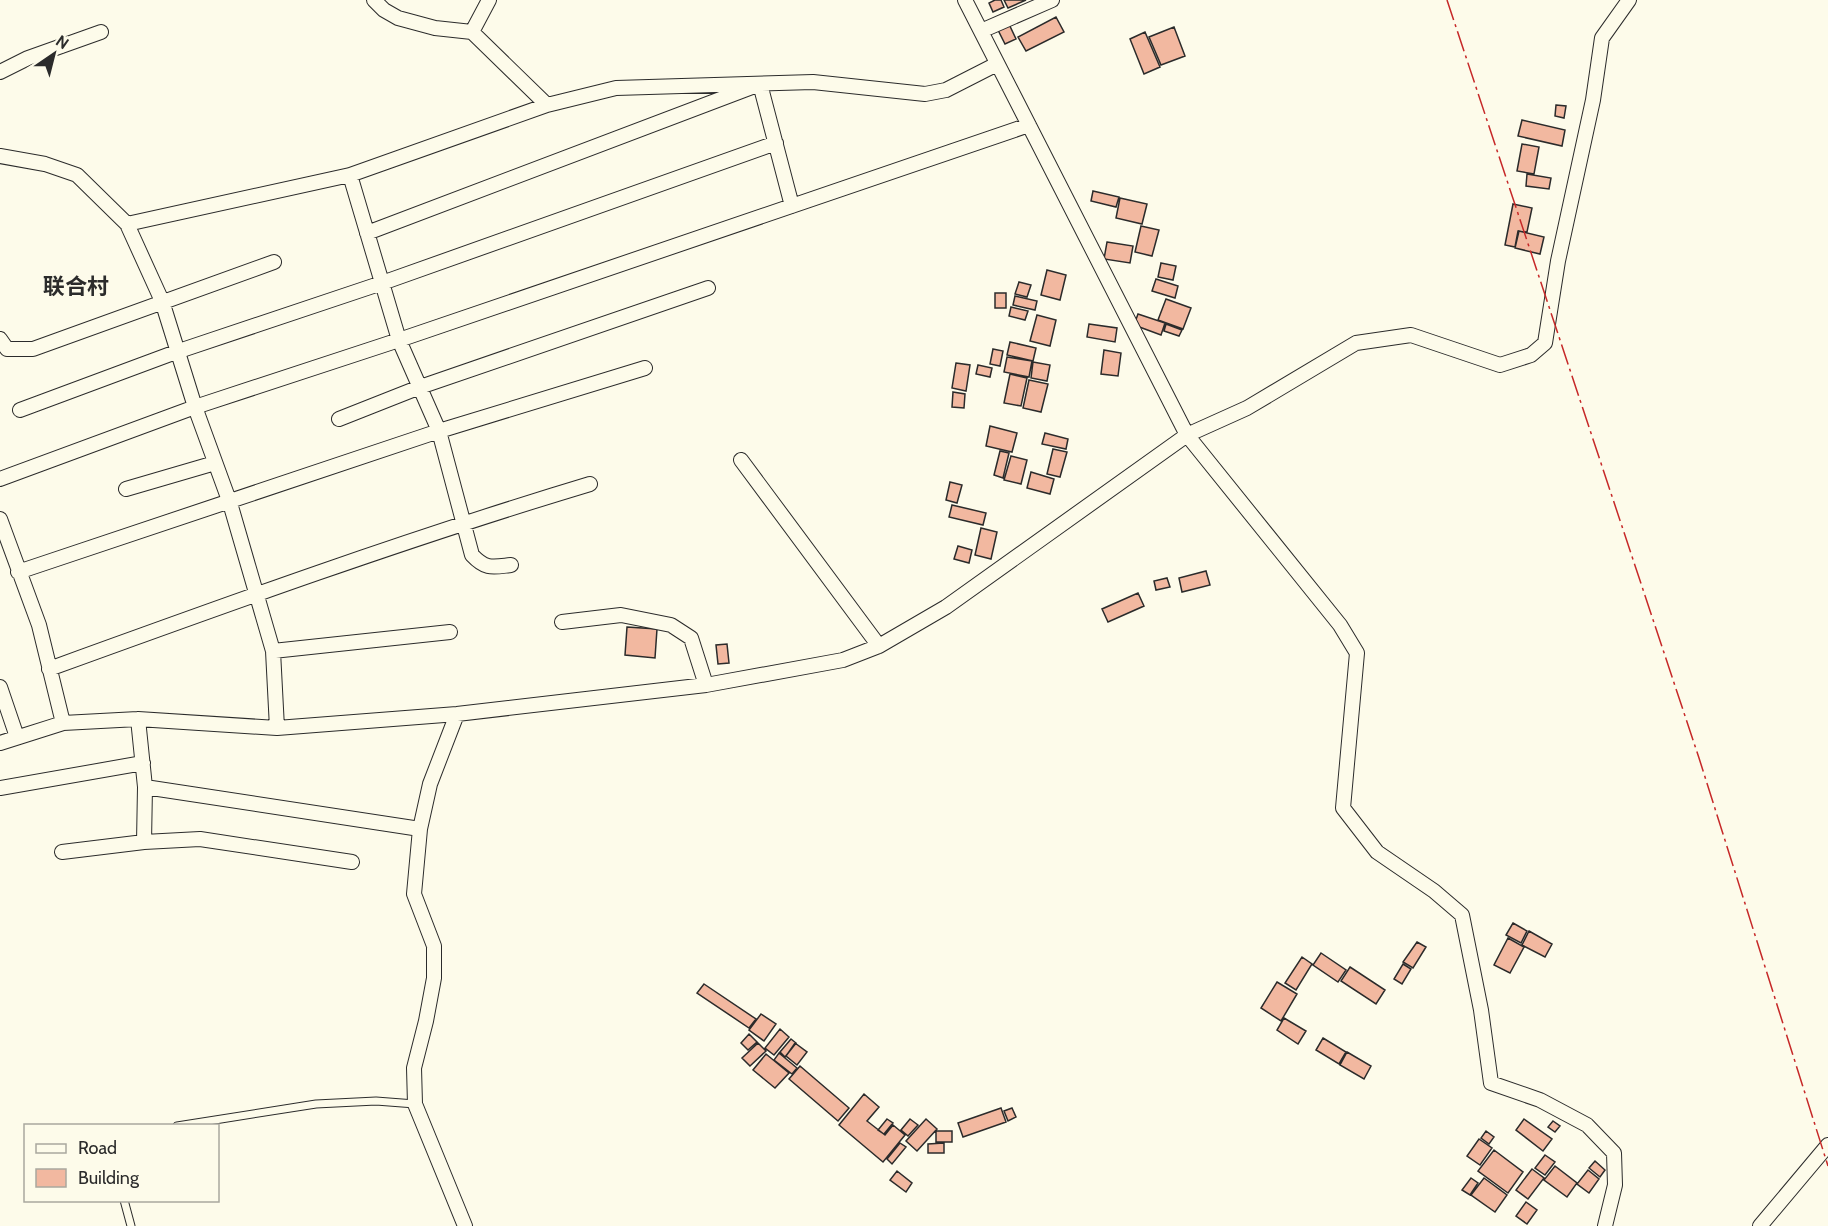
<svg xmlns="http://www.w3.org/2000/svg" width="1828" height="1226" font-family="Cabin,'Noto Sans SC',sans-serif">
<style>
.building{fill:#f2b8a0;stroke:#2b2b2b;stroke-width:1.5}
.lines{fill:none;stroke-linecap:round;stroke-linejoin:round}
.lane-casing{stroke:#2b2b2b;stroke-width:9}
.street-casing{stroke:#2b2b2b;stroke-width:16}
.lane{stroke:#fdfbea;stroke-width:7}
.street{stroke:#fdfbea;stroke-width:14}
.power{stroke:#c62828;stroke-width:1.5;stroke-dasharray:21 4.5 3 4.5;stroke-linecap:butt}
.labels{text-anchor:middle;stroke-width:4.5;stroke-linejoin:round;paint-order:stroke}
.quarter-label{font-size:22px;font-weight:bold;fill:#2b2b2b;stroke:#fdfbea}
</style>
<rect width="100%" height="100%" fill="#fdfbea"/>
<path class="building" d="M995 0H1001L1004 7 993 12 989 3Z
M1004 0H1026L1008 8Z
M1056 17 1064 32 1026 51 1018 37Z
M1008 22 1016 39 1005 44 997 28Z
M1174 27 1185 56 1161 65 1149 37Z
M1145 32 1160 67 1144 74 1130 39Z
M1556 105 1566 106 1564 118 1555 116Z
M1522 120 1565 130 1562 146 1518 136Z
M1522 144 1539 147 1534 174 1517 171Z
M1527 174 1551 178 1549 189 1526 186Z
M1093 191 1119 197 1116 207 1091 201Z
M1120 198 1147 204 1142 224 1116 218Z
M1513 204 1532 208 1527 232 1518 231 1515 247 1505 245Z
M1141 226 1159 230 1152 256 1135 252Z
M1519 231 1544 237 1540 254 1515 248Z
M1107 242 1133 246 1130 263 1104 259Z
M1161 263 1176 266 1173 280 1158 277Z
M1047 270 1066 275 1060 300 1041 295Z
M1156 279 1178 286 1175 298 1152 291Z
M1019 282 1031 285 1027 297 1015 294Z
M995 293H1006V308H995Z
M1015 296 1037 301 1035 310 1013 305Z
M1166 299 1191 308 1183 329 1158 320Z
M1011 307 1028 311 1025 320 1009 316Z
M1138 314 1165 323 1161 335 1134 325Z
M1037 315 1056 320 1050 346 1030 341Z
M1089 324 1117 328 1115 342 1087 337Z
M1166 324 1182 330 1179 336 1164 331Z
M1010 342 1036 348 1033 361 1007 355Z
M993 349 1003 351 1000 366 990 364Z
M1104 350 1121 353 1118 376 1101 374Z
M1007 357 1032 361 1029 377 1004 372Z
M1033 362 1050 365 1047 381 1031 378Z
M956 363 970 365 966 391 952 388Z
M978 365 992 368 990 377 976 374Z
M1010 374 1027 378 1021 406 1004 403Z
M1029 380 1048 384 1041 412 1023 408Z
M953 392 965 394 964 408 952 407Z
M990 426 1017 433 1012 452 986 446Z
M1045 433 1068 439 1066 449 1042 444Z
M1053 449 1067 452 1060 477 1047 474Z
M1000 451 1009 453 1003 478 994 475Z
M1011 456 1027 460 1021 484 1004 480Z
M1031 472 1054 479 1050 494 1027 488Z
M950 482 962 485 957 503 946 500Z
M952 505 986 513 983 525 949 517Z
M981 528 997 532 991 559 975 555Z
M958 546 972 550 969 563 954 559Z
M1206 571 1210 585 1182 592 1179 578Z
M1167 578 1170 587 1156 590 1154 581Z
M1138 593 1144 606 1108 622 1102 609Z
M627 627 657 629 655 658 625 655Z
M727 644 729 663 718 664 716 645Z
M1513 923 1527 931 1521 943 1506 935Z
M1529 931 1552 944 1545 957 1522 945Z
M1508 938 1524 947 1510 973 1494 965Z
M1417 942 1426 947 1413 968 1403 962Z
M1321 953 1346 970 1338 982 1313 965Z
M1302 957 1312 964 1296 990 1285 983Z
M1403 964 1411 969 1402 984 1394 979Z
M1350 967 1385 990 1376 1004 1341 981Z
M1277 982 1297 994 1281 1021 1261 1008Z
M704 984 756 1019 749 1028 697 993Z
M761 1014 776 1024 764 1041 749 1030Z
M1284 1018 1306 1031 1298 1044 1277 1030Z
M780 1029 789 1037 774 1055 765 1048Z
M749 1034 757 1042 748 1050 741 1043Z
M1323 1038 1346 1052 1339 1064 1316 1050Z
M791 1039 796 1043 785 1057 780 1052Z
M758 1043 766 1051 750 1066 742 1058Z
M795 1043 807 1052 797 1065 786 1056Z
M1347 1052 1371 1066 1364 1079 1340 1065Z
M779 1053 797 1068 792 1074 774 1060Z
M766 1054 789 1073 775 1088 753 1070Z
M800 1066 849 1108 838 1121 789 1079Z
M864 1094 879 1107 867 1121 885 1135 893 1125 905 1135 883 1162 839 1125Z
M1001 1108 1006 1122 963 1137 958 1123Z
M1012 1108 1016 1117 1008 1121 1004 1111Z
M887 1119 893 1123 884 1134 878 1130Z
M910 1119 918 1125 908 1136 901 1130Z
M926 1119 937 1129 917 1151 906 1141Z
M1524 1119 1552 1139 1543 1151 1516 1130Z
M1553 1121 1560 1126 1555 1132 1548 1127Z
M936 1131H952V1142H936Z
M1486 1131 1494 1137 1489 1144 1481 1138Z
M1479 1139 1492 1148 1480 1165 1467 1156Z
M900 1143 906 1147 892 1164 887 1159Z
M944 1143V1153H928V1144Z
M1494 1150 1523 1172 1508 1193 1478 1171Z
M1545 1155 1555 1162 1545 1175 1535 1168Z
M1595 1161 1605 1170 1600 1177 1589 1168Z
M1555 1166 1577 1183 1567 1197 1544 1180Z
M1532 1169 1544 1178 1528 1199 1516 1190Z
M1588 1170 1599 1179 1589 1193 1577 1184Z
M897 1171 912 1183 906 1192 890 1180Z
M1471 1178 1478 1183 1470 1195 1462 1190Z
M1484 1178 1507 1195 1495 1212 1471 1195Z
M1526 1202 1537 1210 1527 1224 1516 1216Z"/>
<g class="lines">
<g class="lane-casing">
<path id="lane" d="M177 1126 316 1104 376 1101 415 1104
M124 1200 131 1226"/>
</g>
<g class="street-casing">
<path id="street" d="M374 0 384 10 398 18 435 28 472 32 547 105
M965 0 1187 435 1340 625 1357 653 1343 808 1377 852 1434 891 1462 915 1481 1010 1491 1083 1540 1100 1587 1125 1614 1153 1615 1185 1605 1226
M981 31 1052 0
M472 32 489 0
M0 72 28 58 101 32
M0 156 45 164 77 175 127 224 162 301 195 407 230 503 273 651 277 728
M350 175 399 340 439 431 472 555C486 570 493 567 511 565
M127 224 350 175 547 105 616 88 813 82 925 94 946 90 997 64
M367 233 760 84 792 206
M0 339 7 349H33L274 262
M20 410 176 352 382 283 776 143
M339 419 420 387 708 288
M741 460 879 646
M0 479 195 407 399 340 1029 125
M126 489 215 463
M0 519 39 625 63 723
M18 572 439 431 645 368
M562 622 621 615 671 625 691 638 706 685
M273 651 450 632
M49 669C228 604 407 539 590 484
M0 687 17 737
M457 714 430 784 420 829 414 894 434 946V978L426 1021 414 1068 415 1104 465 1226
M138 719 145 787 144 842
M0 743 63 723 138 719 277 728 457 714 706 685 843 660 879 646 946 607 1187 435 1247 408 1356 343 1411 335 1500 365 1531 355 1545 343 1558 261 1593 100 1602 38 1629 0
M145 787 420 829
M0 788 143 763
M62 852 144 842 200 839 352 862
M1760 1226 1828 1145"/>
</g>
<use href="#lane" class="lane"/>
<use href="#street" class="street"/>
<path class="power" d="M1447 0 1699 758 1828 1166"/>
</g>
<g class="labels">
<g class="quarter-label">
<text x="76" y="294">联合村</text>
</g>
</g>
<rect x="24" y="1124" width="195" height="78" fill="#fdfbea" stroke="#a9a89e" stroke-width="1.5"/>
<rect x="36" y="1144" width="30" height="9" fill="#fdfbea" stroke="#a9a89e" stroke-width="1.5"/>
<text x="78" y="1154" font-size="18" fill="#2b2b2b">Road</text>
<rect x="36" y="1169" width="30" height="18" fill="#f2b8a0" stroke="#a9a89e" stroke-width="1.5"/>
<text x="78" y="1184" font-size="18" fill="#2b2b2b">Building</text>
<g transform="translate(54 54) rotate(35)" stroke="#fdfbea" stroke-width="4.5" paint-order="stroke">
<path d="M0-4.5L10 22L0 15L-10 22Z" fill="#2b2b2b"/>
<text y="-9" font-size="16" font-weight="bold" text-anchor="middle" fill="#2b2b2b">N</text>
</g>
</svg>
